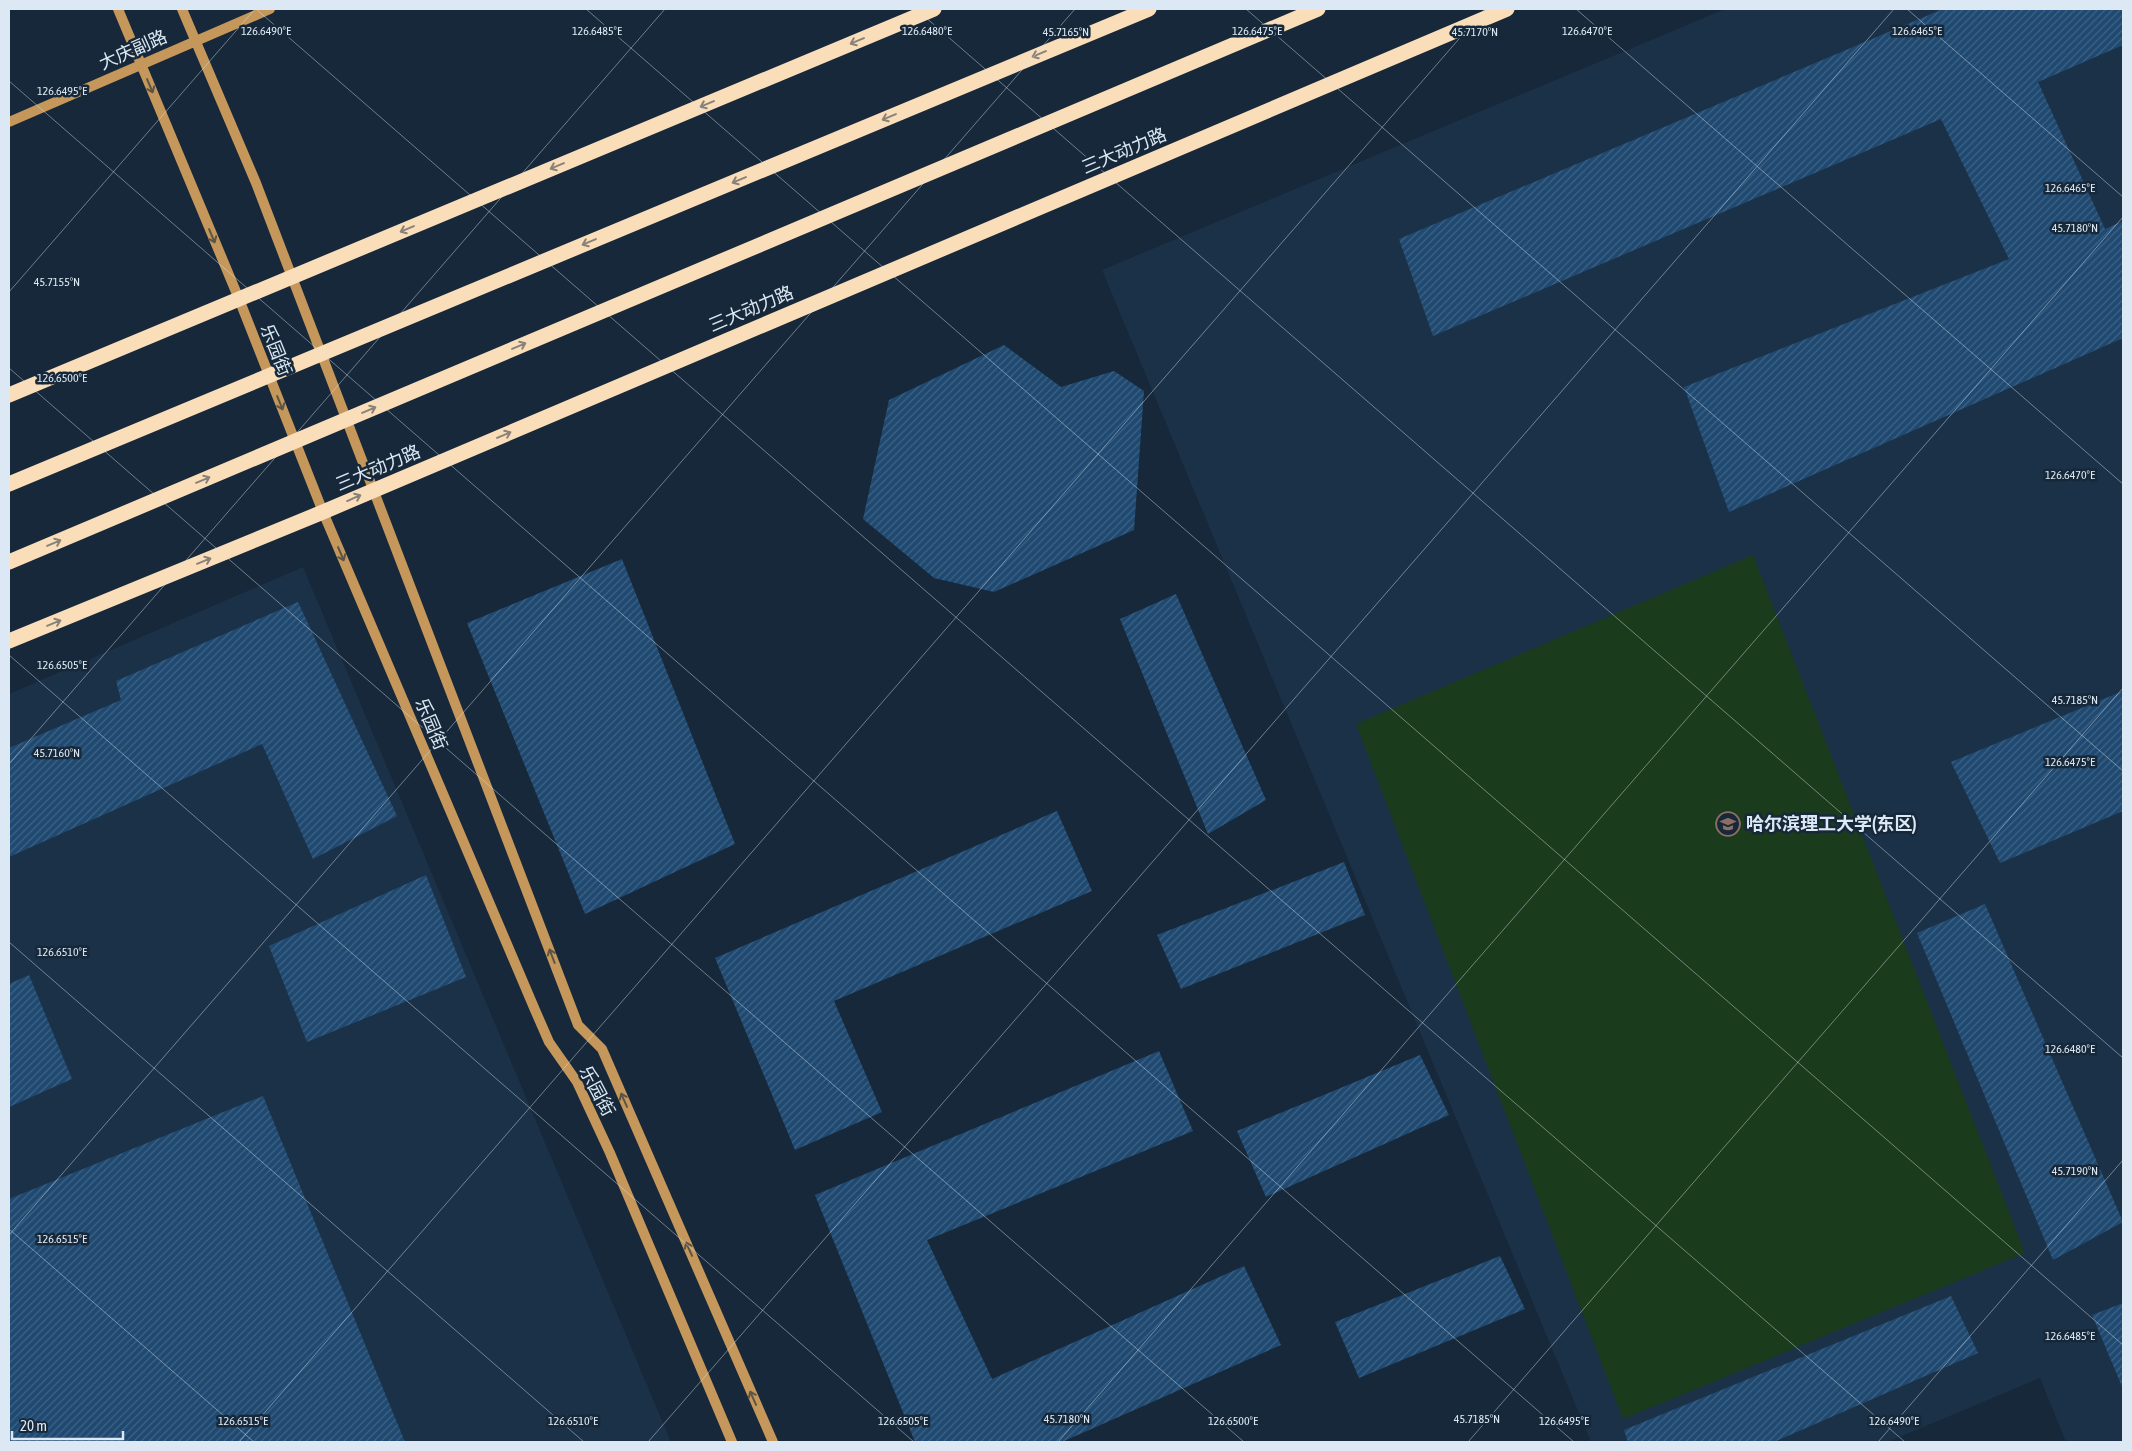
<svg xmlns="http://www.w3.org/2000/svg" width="2132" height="1451" font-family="'Asap Condensed','Noto Sans SC',sans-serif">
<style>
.built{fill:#1b3148}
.park{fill:#1a3b1c}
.building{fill:url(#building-hatch)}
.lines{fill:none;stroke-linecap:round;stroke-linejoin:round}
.secondary{stroke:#c5975a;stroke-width:10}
.highway{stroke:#faddb9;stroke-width:15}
.highway-bridge{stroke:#faddb9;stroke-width:15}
.oneway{stroke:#888279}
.oneway2{stroke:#5c5446}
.ticks{fill:none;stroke:#dce8f3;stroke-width:1;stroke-opacity:0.45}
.labels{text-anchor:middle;stroke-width:5;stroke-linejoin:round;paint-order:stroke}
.street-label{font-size:18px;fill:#dce8f3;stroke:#162839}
.poi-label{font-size:18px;font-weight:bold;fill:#dce8f3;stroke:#162839;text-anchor:start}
.ticks-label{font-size:12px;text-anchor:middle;fill:#dce8f3;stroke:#162839;stroke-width:5;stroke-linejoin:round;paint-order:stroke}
</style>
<defs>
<pattern id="building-hatch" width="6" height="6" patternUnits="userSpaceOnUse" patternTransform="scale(1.25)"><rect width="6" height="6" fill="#1f4970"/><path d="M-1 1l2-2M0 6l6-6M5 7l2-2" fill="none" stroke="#3f6385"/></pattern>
</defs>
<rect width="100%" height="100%" fill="#162839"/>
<path class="built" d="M1725 9H2123V1442H2066L2040 1378 1888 1442H1591L1102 270Z
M303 567 671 1442H9V694Z"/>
<path class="park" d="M1753 555 2025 1253 1623 1419 1356 724Z"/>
<path class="building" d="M1943 9H2123V45L2038 82 2105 229 2123 221V338L1729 512 1684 387 2009 259 1941 119 1433 336 1399 239Z
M1004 345 1061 387 1114 371 1144 391 1134 530 994 592 934 578 863 519 889 400Z
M622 559 735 844 585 914 467 623Z
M1176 594 1266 800 1208 834 1120 619Z
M298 602 397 816 313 859 262 744 9 857V748L121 700 116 681Z
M2123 691V811L2000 863 1951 762Z
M1057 811 1092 891 834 1001 882 1112 795 1150 715 958Z
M1344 862 1365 915 1181 989 1157 935Z
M426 875 466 977 307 1042 269 946Z
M1985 904 2123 1222 2053 1260 1917 933Z
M29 975 72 1079 9 1107V984Z
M1159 1051 1193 1131 927 1240 992 1379 1244 1266 1281 1345 1062 1442H915L815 1195Z
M1420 1055 1449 1115 1266 1197 1237 1131Z
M263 1096 405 1442H9V1199Z
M1500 1256 1525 1309 1359 1378 1335 1322Z
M1951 1296 1978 1353 1774 1442H1628L1624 1430Z
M2123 1303V1389L2092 1315Z"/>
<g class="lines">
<path class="secondary" d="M118 9 239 299 323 512 535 1010 549 1042 577 1082 610 1153 732 1442
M182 9 256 183 578 1025 602 1049 773 1442
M9 122 270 9"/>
<path class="highway" d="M9 395 934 9
M9 641 323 512 1507 9"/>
<path class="highway-bridge" d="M9 484 1149 9
M9 562 1318 9"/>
</g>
<defs><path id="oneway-shaft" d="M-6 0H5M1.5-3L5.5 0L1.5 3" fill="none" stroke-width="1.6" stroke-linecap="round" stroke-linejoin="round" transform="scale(1.25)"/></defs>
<g class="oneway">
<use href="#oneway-shaft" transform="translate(857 41) rotate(157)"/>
<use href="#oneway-shaft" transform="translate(1039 54) rotate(157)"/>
<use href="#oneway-shaft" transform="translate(707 104) rotate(157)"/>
<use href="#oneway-shaft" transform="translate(889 117) rotate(157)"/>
<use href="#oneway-shaft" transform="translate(557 166) rotate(157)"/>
<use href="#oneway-shaft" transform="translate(739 180) rotate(157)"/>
<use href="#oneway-shaft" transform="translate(407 229) rotate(157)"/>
<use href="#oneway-shaft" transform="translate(589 242) rotate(157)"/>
<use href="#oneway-shaft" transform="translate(519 346) rotate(-23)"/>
<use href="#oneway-shaft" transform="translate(369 410) rotate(-23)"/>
<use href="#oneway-shaft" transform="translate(504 435) rotate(-23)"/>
<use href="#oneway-shaft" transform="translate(203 480) rotate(-23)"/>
<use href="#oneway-shaft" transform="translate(354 498) rotate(-24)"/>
<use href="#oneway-shaft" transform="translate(54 543) rotate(-23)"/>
<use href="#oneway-shaft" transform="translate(204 561) rotate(-22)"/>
<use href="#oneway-shaft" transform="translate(54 623) rotate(-22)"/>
</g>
<g class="oneway2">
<use href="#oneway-shaft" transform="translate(150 86) rotate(67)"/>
<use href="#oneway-shaft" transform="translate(212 236) rotate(67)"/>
<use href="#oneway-shaft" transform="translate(280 403) rotate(68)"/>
<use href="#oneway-shaft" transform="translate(341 554) rotate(67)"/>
<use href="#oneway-shaft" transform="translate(552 956) rotate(-111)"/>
<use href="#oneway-shaft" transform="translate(624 1100) rotate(-114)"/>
<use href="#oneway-shaft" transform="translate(689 1249) rotate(-114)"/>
<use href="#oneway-shaft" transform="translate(753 1398) rotate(-114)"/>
</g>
<path class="ticks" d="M256 9 1905 1442M586 9 2123 1345M916 9 2123 1058M1246 9 2123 771M1576 9 2123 484M1907 9 2123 197M9 81 1574 1442M9 292 255 9M9 368 1244 1442M9 655 914 1442M9 764 665 9M9 942 584 1442M9 1229 254 1442M9 1235 1075 9M239 1442 1485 9M648 1442 1894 9M1058 1442 2123 217M1468 1442 2123 688M1878 1442 2123 1160"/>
<defs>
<g id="university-ring" transform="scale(1.25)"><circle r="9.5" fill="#162839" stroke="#8d6e63" stroke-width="1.5"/><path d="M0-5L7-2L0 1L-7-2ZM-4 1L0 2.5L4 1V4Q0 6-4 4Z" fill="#8d6e63"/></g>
</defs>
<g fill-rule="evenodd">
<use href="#university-ring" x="1728" y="824"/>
</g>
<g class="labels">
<g class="street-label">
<text transform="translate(133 50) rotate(-24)" y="6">大庆副路</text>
<text transform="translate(1124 151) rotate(-23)" y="6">三大动力路</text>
<text transform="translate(751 309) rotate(-23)" y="6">三大动力路</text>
<text transform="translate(276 350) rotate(68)" y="6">乐园街</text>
<text transform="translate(378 468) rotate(-23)" y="6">三大动力路</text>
<text transform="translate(431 724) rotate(67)" y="6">乐园街</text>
<text transform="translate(597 1091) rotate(62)" y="6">乐园街</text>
</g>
<g class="poi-label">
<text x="1746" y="830">哈尔滨理工大学(东区)</text>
</g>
</g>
<g class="ticks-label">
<text x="266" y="35">126.6490°E</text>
<text x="597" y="35">126.6485°E</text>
<text x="927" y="35">126.6480°E</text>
<text x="1257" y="35">126.6475°E</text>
<text x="1587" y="35">126.6470°E</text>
<text x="1917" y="35">126.6465°E</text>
<text x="1475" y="36">45.7170°N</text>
<text x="1066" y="36">45.7165°N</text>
<text x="62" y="95">126.6495°E</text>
<text x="2070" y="192">126.6465°E</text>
<text x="2075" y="232">45.7180°N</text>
<text x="57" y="286">45.7155°N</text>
<text x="62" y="382">126.6500°E</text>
<text x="2070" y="479">126.6470°E</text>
<text x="62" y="669">126.6505°E</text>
<text x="2075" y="704">45.7185°N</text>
<text x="57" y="757">45.7160°N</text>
<text x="2070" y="766">126.6475°E</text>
<text x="62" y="956">126.6510°E</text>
<text x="2070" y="1053">126.6480°E</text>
<text x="2075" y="1175">45.7190°N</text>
<text x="62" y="1243">126.6515°E</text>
<text x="2070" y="1340">126.6485°E</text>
<text x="1067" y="1423">45.7180°N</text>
<text x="1477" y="1423">45.7185°N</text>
<text x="243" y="1425">126.6515°E</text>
<text x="573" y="1425">126.6510°E</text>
<text x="903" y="1425">126.6505°E</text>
<text x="1233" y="1425">126.6500°E</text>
<text x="1564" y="1425">126.6495°E</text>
<text x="1894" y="1425">126.6490°E</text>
</g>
<rect width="2132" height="1451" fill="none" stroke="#dce8f3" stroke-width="20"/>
<path d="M12 1431v8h111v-8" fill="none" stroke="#dce8f3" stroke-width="2.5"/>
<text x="20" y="1431" font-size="15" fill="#dce8f3" stroke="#162839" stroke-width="4" paint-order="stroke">20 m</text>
</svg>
